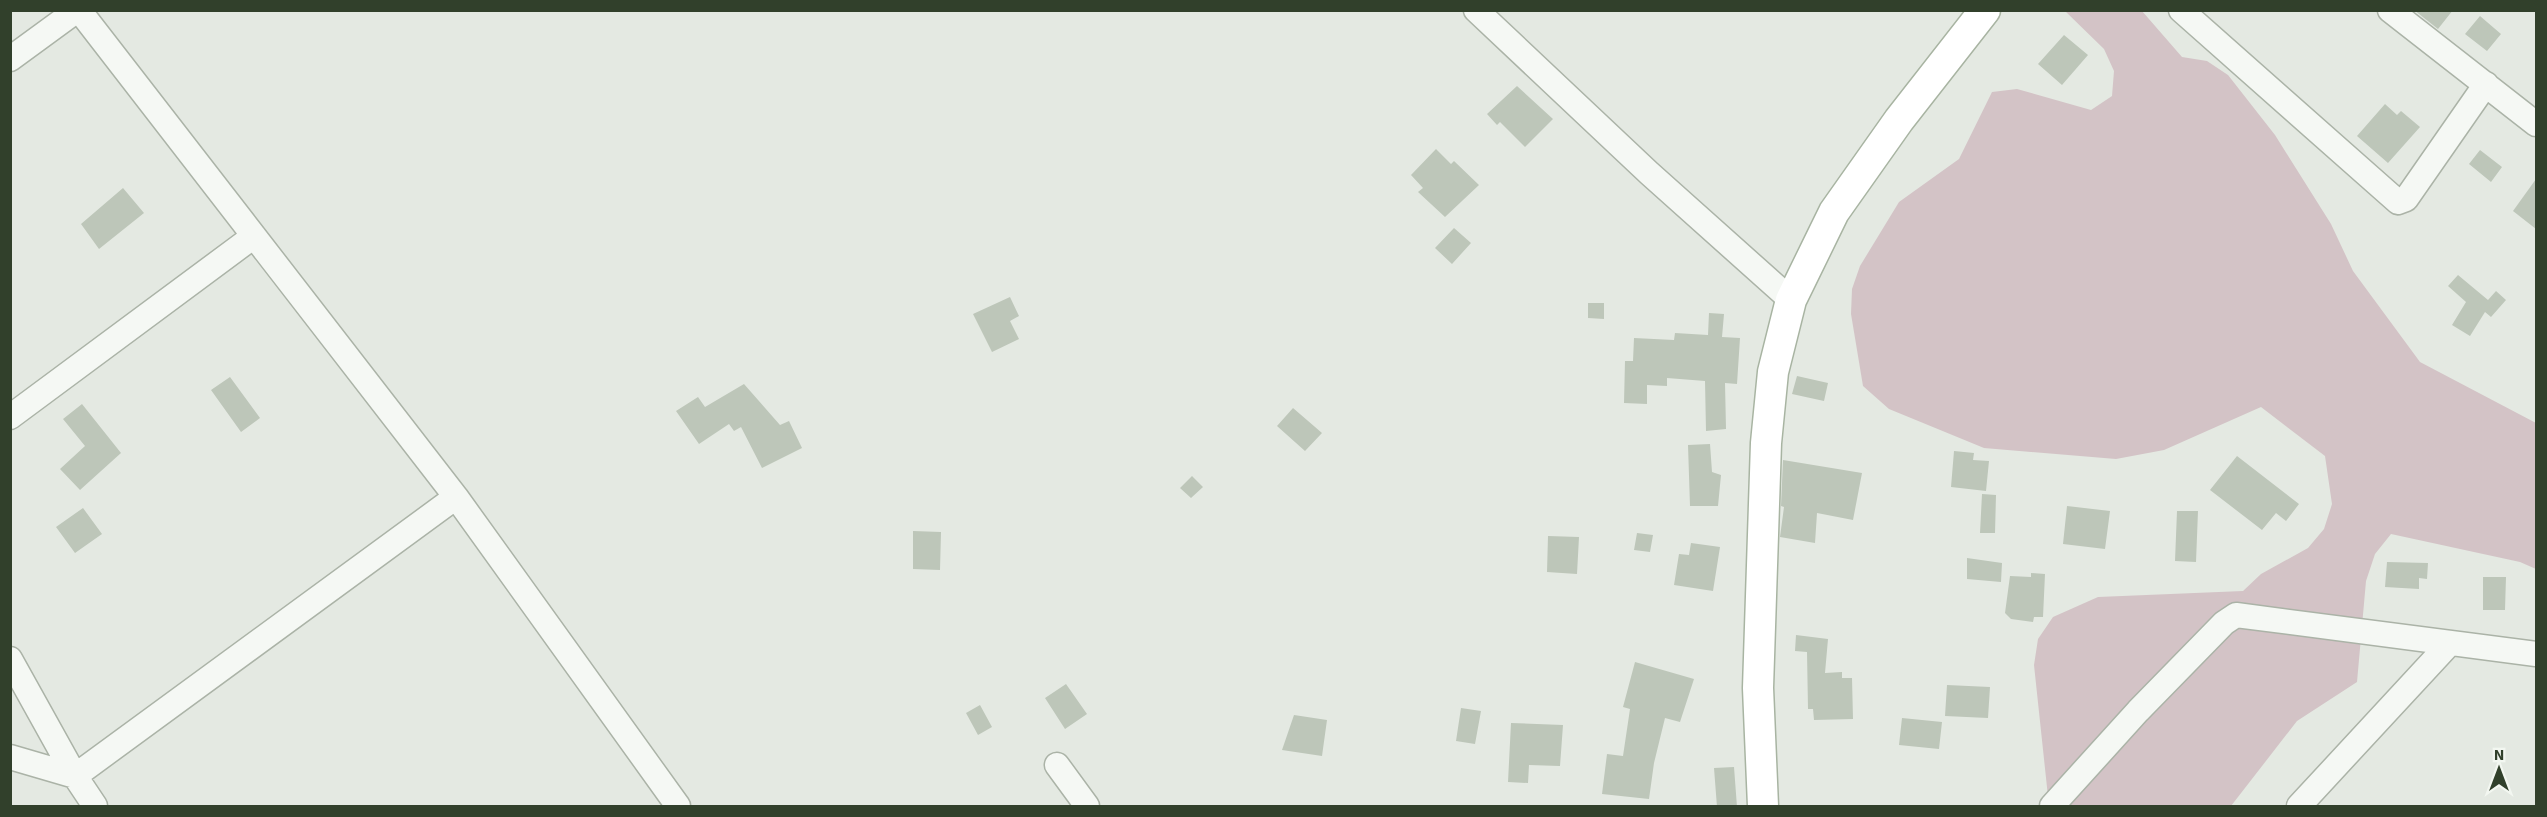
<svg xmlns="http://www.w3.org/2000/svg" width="2547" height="817" font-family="'Source Sans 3',sans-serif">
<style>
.green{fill:#d3c3c6}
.building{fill:#bdc6b9}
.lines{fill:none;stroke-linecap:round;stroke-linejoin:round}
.minor-casing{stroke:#abb3a7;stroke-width:27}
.major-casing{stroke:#a8b4a2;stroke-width:33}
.minor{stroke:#f5f8f4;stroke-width:24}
.major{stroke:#fff;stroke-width:30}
</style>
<rect width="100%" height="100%" fill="#e4e9e2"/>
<path class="green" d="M2065 11H2142L2182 57 2207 61 2228 75 2275 135 2331 224 2353 271 2420 362 2536 423V569L2520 562 2391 534 2375 554 2366 581 2357 682 2297 721 2231 806H2049L2034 665 2038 639 2053 617 2098 597 2243 591 2261 574 2308 548 2324 529 2332 504 2325 456 2261 407 2164 450 2116 459 1984 448 1889 409 1863 386 1851 314 1852 289 1860 266 1899 202 1959 159 1992 92 2017 89 2091 110 2112 96 2114 71 2104 49Z"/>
<path class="building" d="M2414 10H2453L2438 29Z
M2480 16 2501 34 2487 51 2465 34Z
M2064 35 2088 55 2062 85 2038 64Z
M1517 86 1553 119 1525 147 1500 122 1497 125 1487 114Z
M2385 104 2397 115 2401 111 2420 127 2388 163 2357 136Z
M1436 149 1451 164 1454 161 1479 185 1445 217 1418 192 1423 188 1411 175Z
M2480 150 2502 167 2491 182 2469 164Z
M2536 179V229L2513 211Z
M123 188 144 213 99 249 81 224Z
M1454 228 1471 243 1452 264 1435 248Z
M2458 275 2488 300 2496 291 2506 300 2491 317 2485 312 2470 336 2452 325 2466 302 2448 286Z
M1010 297 1019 316 1010 321 1019 339 992 352 973 314Z
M1588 303H1604V319L1588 318Z
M1709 313 1724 314 1722 337 1740 338 1737 384 1725 383 1726 429 1706 431 1705 381 1667 378V386L1647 385V404L1624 403 1625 361H1633L1634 338 1674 340 1675 333 1708 335Z
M1797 376 1828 383 1824 401 1792 394Z
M230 377 260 418 241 432 211 390Z
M744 384 780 425 789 421 802 448 762 468 741 427 734 431 729 424 699 444 676 411 698 397 705 407Z
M82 404 121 453 80 490 60 469 85 446 63 419Z
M1293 408 1322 433 1305 451 1277 426Z
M1710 444 1712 472 1721 475 1718 506H1690L1688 445Z
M1954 451 1974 453 1973 460 1989 461 1986 491 1951 487Z
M2237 456 2299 504 2286 521 2276 513 2262 530 2210 490Z
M1783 460 1862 473 1853 520 1817 513 1815 543 1780 537 1784 507 1781 506Z
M1192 476 1203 487 1191 498 1180 488Z
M1982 494 1996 495 1995 533H1980Z
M2067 506 2110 511 2105 549 2063 544Z
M83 508 102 534 75 553 56 527Z
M2177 511H2198L2196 562 2175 561Z
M913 531 941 532 940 570 913 569Z
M1637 533 1653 535 1650 552 1634 550Z
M1548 536 1579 537 1577 574 1547 572Z
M1691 543 1720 547 1713 591 1674 585 1679 554 1689 555Z
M1967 558 2002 563 2001 582 1967 579Z
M2387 562 2428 563 2427 579 2419 578V589L2385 587Z
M2031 573 2045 574 2043 617H2034L2033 622 2011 619 2005 613 2010 576 2031 577Z
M2483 577H2506L2505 610H2483Z
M1796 635 1828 639 1825 673 1842 672V678H1852L1853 719 1814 720 1813 709H1808L1807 652 1795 651Z
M1635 662 1694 679 1680 722 1665 718 1654 763 1649 799 1602 794 1607 754 1623 756 1630 709 1623 707Z
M1066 684 1087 714 1065 729 1045 698Z
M1947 685 1990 687 1988 718 1945 716Z
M980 705 992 727 978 735 966 713Z
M1461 708 1481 711 1475 744 1456 741Z
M1294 715 1327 720 1322 756 1282 750Z
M1902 718 1942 722 1939 749 1899 745Z
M1511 723 1563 725 1560 766 1529 765 1528 783 1508 782Z
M1734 767 1737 807H1717L1714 768Z"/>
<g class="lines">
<g class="minor-casing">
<path id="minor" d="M1476 10 1649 173 1791 300
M2181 10 2398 202 2406 199 2486 84
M2390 10 2536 124
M10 59 77 10
M10 417 254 236
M456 497 678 806
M10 659 75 776 95 806
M10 757 75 776 456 497 79 10
M1057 765 1087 806
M2052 806 2138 711 2224 623 2236 615 2536 654
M2299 806 2449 644"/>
</g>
<g class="major-casing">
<path id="major" d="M1763 806 1758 688 1766 443 1773 372 1791 300 1834 212 1899 120 1985 10"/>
</g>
<use href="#minor" class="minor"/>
<use href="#major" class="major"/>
</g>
<rect width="2547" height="817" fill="none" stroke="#31402b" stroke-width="24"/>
<g transform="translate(2499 769)" stroke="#f3f7f1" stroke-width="4.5" paint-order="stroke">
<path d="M0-4.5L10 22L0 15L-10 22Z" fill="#31402b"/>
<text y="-9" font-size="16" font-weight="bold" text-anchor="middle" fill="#31402b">N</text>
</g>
</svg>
